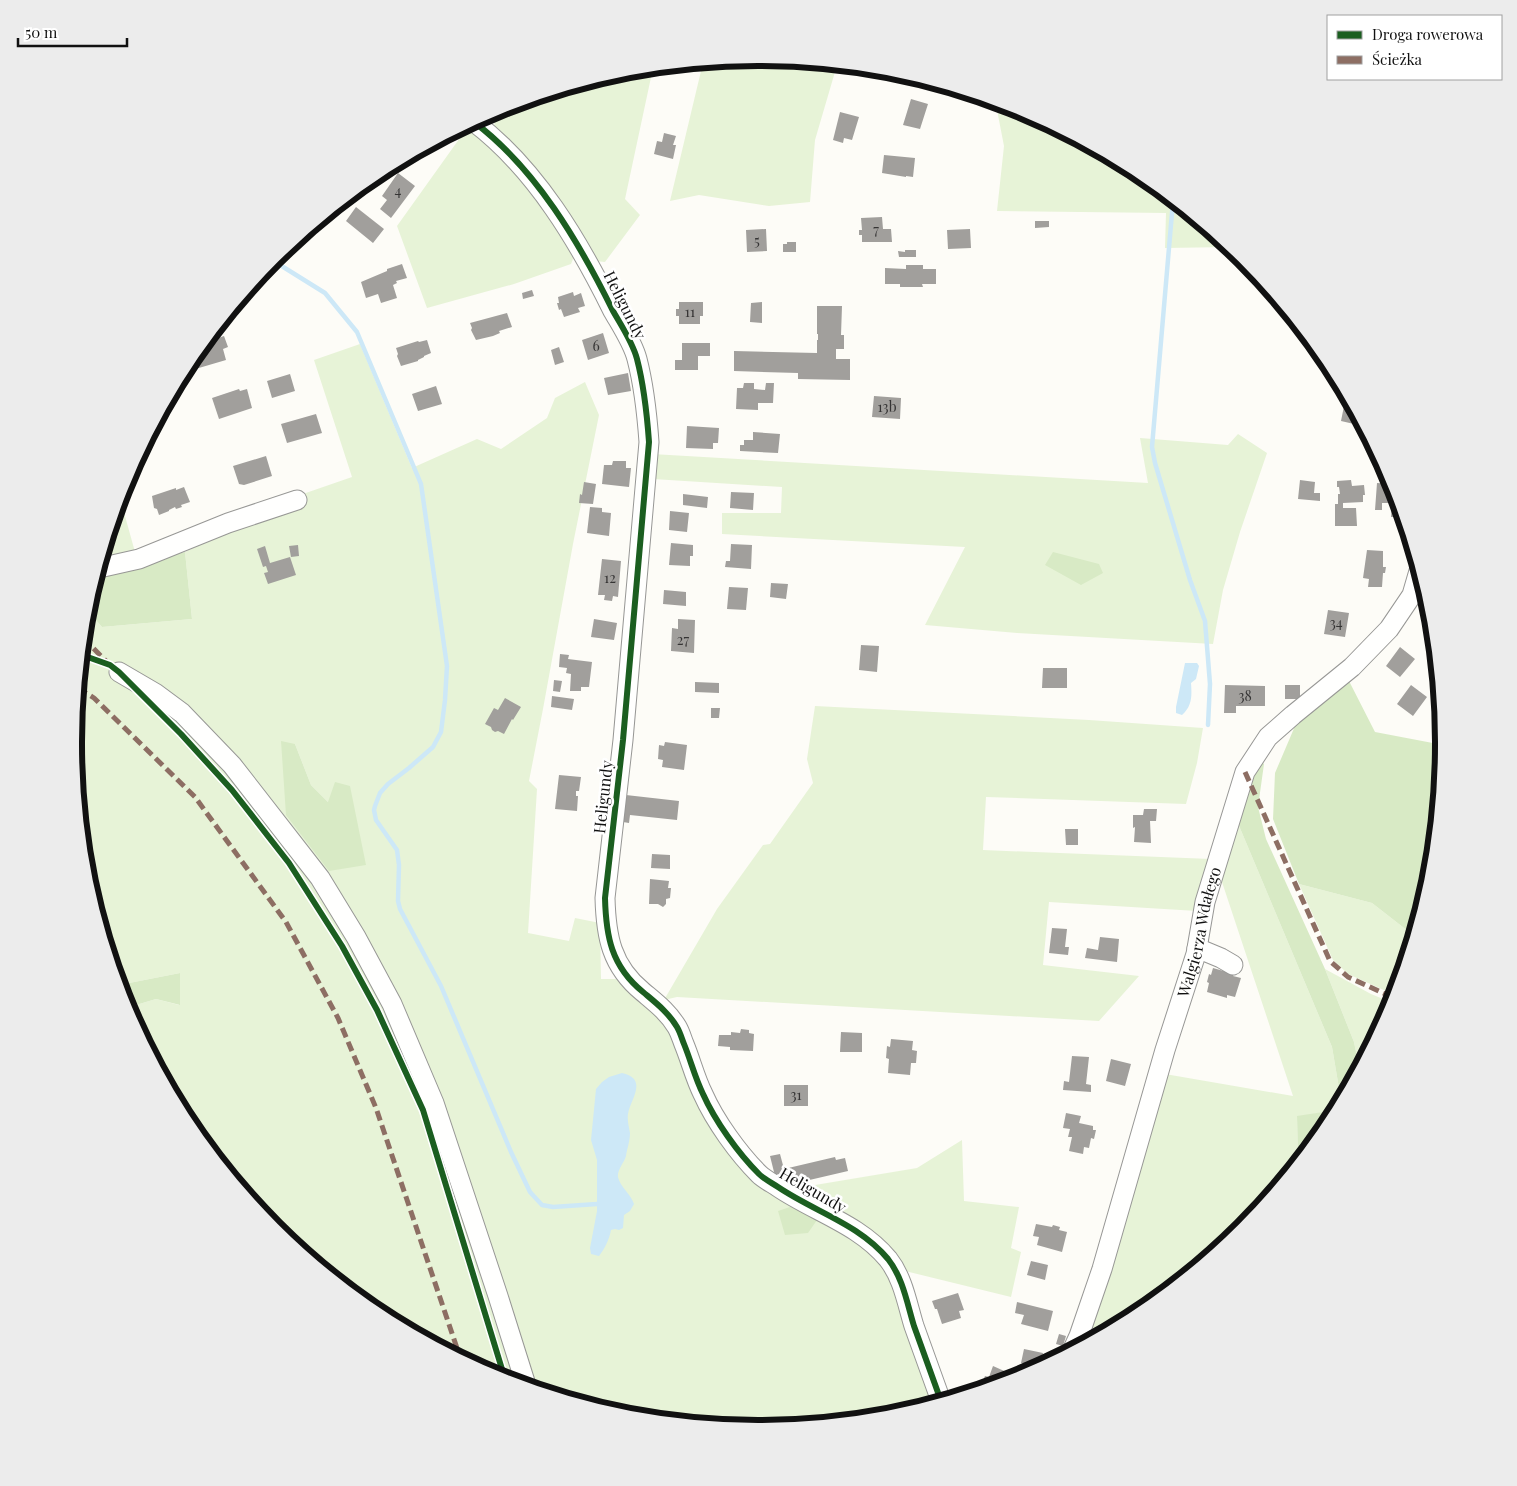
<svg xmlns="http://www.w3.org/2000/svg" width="1517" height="1486" font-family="'Playfair Display',serif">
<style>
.green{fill:#e7f3d7;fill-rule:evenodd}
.forest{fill:#d8eac5}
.water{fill:#cde8f7}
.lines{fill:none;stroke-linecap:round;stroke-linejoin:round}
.stream{stroke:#cde8f7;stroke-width:4.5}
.building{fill:#a19f9c}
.minor-casing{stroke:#979795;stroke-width:21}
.minor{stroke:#fffffe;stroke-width:19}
.quiet{stroke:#8d6e63;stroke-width:5;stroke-dasharray:10 5;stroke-linecap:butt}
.cycleway-casing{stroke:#fff;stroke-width:9}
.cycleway{stroke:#1b5e20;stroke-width:6}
.labels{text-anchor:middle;stroke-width:5;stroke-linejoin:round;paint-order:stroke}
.number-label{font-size:14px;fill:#353434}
.street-label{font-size:16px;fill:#111;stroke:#fff}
.rim{fill:none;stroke:#111;stroke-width:6}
</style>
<rect width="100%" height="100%" fill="#fdfcf7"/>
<path class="green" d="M759 58 837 65 815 140 810 202 769 206 699 195 670 201 701 71 673 66Z
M653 68 625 199 640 215 605 262 595 261 494 131 495 110 625 71Z
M992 101 1021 110 1140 173 1229 247 1165 248 1166 213 997 211 1004 146 997 110Z
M467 128 478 134 506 155 575 254 571 264 514 284 427 308 397 226Z
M360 344 412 468 477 439 501 449 547 418 555 398 585 382 599 415 573 544 543 709 529 781 537 789 528 933 569 941 575 918 600 923 601 979H620L674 1033 706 1114 817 1220 854 1237 886 1269 899 1294 935 1402 892 1415 759 1428 624 1415 496 1376 377 1313 274 1228 188 1124 126 1008 156 999 179 1005 180 973 119 985 86 876 73 743 86 609 102 627 192 619 185 552 300 495 352 477 314 360ZM295 744 311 785 329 803 286 815Z
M1238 434 1267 453 1240 532 1223 590 1213 644 1017 633 925 625 965 547 722 534V513H781L782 487 653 479 652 454 1148 483 1140 438 1228 445Z
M120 498 135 552 101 562Z
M815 706 1089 720 1203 728 1197 763 1186 804 986 797 983 850 1211 859 1197 911 1049 902 1043 965 1139 976 1099 1021 677 997 664 1000 717 909 763 845 770 844 813 783 807 759Z
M1237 821 1332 1047 1341 1100 1336 1110 1297 1117 1298 1161 1243 1228 1139 1313 1081 1344 1165 1074 1293 1096 1220 876Z
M1299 884 1372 903 1413 935 1395 995 1348 974 1333 960Z
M1325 969 1371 994 1393 1003 1359 1067 1354 1042Z
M962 1140 964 1201 1019 1207 1011 1248 1021 1252 1011 1297 901 1270 785 1190 917 1168Z"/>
<path class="forest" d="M185 552 192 619 102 627 86 609 96 576Z
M1053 552 1099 564 1103 573 1081 585 1045 565Z
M1349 681 1375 732 1438 744 1441 709 1444 743 1431 877 1413 935 1372 903 1299 884 1273 819 1275 773 1298 719Z
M281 741 295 744 311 785 328 802 335 782 350 786 366 865 329 871 286 815Z
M1258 758 1264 764 1258 807 1266 839 1325 969 1354 1042 1359 1067 1341 1100 1332 1047 1237 821Z
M180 973V1005L156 999 126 1008 119 985Z
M1336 1110 1328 1124 1298 1161 1297 1116Z
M793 1206 817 1220 808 1233 785 1235 778 1211Z"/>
<path class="water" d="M1185 663H1197L1199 666 1196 679 1191 683C1192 696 1192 706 1182 715L1176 713V707Z
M622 1073C649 1079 630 1100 628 1114 627 1120 629 1127 630 1133 630 1141 627 1149 626 1156 624 1163 617 1170 618 1177 620 1187 631 1194 634 1204L630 1211 624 1215 623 1228 619 1230 615 1229 611 1230C609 1240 605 1248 599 1256L591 1254 590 1248 597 1211V1160L591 1140 596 1089 602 1082 609 1077Z"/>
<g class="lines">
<path class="stream" d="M1173 201 1152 447 1155 463 1190 580 1205 621 1210 684 1208 725
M272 260 325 293 357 332 421 484 447 666 445 700 441 732 433 747 409 768 388 784 380 793 375 806 374 810 376 820 397 850 399 865 398 901 400 909 441 986 511 1152 530 1192 542 1205 553 1207 597 1204"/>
</g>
<path class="building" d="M911 99 928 104 920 129 903 125Z
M840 112 859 117 852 140 844 138 843 143 833 140Z
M664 133 676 136 673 145H676L673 159 654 154 657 141 662 142Z
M884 155 915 158 913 177 906 176V177L882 173Z
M398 173 415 186 391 218 380 209 387 200 382 196Z
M356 207 384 229 373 243 346 221Z
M882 217 883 229H891L892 242H862V235H859V230H862L861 218Z
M1035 221H1049V227L1035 228Z
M766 229 767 251 747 252 746 230Z
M970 229 971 248 948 249 947 230Z
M787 242H796V252H783V244H787Z
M905 250H916V257H899L898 251 905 252Z
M402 264 407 278 396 281 397 283 393 285 397 298 381 303 378 294 366 298 361 282 387 271V269Z
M906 265H923V269H936V284H922L923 287H900V284H885V268L906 269Z
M532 290 534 296 523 299 522 293Z
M573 292 574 296 581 293 585 306 578 308 580 312 564 317 561 309 559 310 557 303H559L558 297Z
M679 302H703V316H700V324H679V316H676V309H679Z
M762 302V323L750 322 751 303Z
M817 306H842L841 335H844V349H836V359H850V380L798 379V373L734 371V351L817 353V340H818V334H817Z
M507 313 512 327 499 331 500 333 493 336 476 340 471 330 472 328 470 323Z
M603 333 609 353 588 360 582 340Z
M224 336 228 347 223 349 226 360 192 370 189 361 192 358 200 355 198 350 204 343Z
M427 340 431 353 424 356V357L418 360V361L401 366 397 356 398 354 396 348 418 341 419 342Z
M682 343H710V356H698V370H675V360H682Z
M559 347 564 362 555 365 551 350Z
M628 373 631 391 608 395 604 378Z
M290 374 295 391 272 398 267 381Z
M744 383H754V389L765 390 766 383H774L773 403H758V410L736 409 737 388H743Z
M436 386 442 404 418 411 412 394Z
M239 389 240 391 247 389 252 408 219 419 212 398Z
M874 396 901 398 900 419 872 417Z
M1344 406 1353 408 1357 415 1354 424 1341 421Z
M316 414 322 433 287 443 281 424Z
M687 426 719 428 718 443H713V449L686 448Z
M753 432 780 434 778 453 740 451V445H744V440H753Z
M266 456 272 476 244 485 239 484 233 466Z
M613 461H626V468H631L629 487 602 484 604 465H612Z
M1300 480 1315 482 1314 493H1320V501L1298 499Z
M1351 480 1352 486 1364 485 1365 495H1363V502L1343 503V508H1356L1357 526H1335V504H1338V494H1340L1339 487H1337V481Z
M584 482 596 484 593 504 579 503 580 494 582 495Z
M1377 483 1393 484 1403 517H1391L1392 503H1382V510H1375Z
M184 487 190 502 181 505 182 507 176 509 175 507 169 510V511L159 515 157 509 154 508 152 496 176 488V490Z
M731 492 754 493 753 510 730 508Z
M683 494 708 497 707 508 683 505Z
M590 507 602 508V512L611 513 609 536 587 533Z
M670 511 689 513 687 532 669 530Z
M671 543 693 545V556H690V566L669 565Z
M731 544 752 545 751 569 725 567 726 561H730Z
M298 545 299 556 291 557 289 546Z
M265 546 270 563 290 557 296 575 268 584 264 573 268 572 266 566 263 567 257 549Z
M1367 550 1383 551V567H1386L1385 573H1383L1382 587H1368L1369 579 1363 578Z
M602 559 621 561 618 597 613 596 612 601 604 600 605 595H598Z
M771 583 788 584 786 599 770 597Z
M729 587 748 588 746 610 727 609Z
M664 590 686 592V606L663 604Z
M1425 590 1431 611H1430L1422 591Z
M1328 610 1349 613 1345 637 1324 634Z
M594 619 617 623 614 640 591 637Z
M678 619 695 620 694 653 671 651 672 628 678 629Z
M861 645 879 646 877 672 859 670Z
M1400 647 1415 659 1400 677 1386 666Z
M560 654 569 655 568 659 592 662 589 687H581V691H570L571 674 566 673 567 668 559 667Z
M1043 668H1067V688H1042Z
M554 680 562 681 560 692 553 691Z
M695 682 719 683V693L695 692Z
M1225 685 1265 686V706H1236V713H1224Z
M1285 685H1300V699H1285Z
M1411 685 1427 697 1413 716 1397 704Z
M552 696 574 699 572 710 551 707Z
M505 698 521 707 513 720 512 719 504 734 498 731 495 732 492 730 491 727 485 724 494 708 498 710Z
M711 708H720L719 718H711Z
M665 742 687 745 684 770 662 767 663 760 658 759 659 745 664 746Z
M559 775 581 777 579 791H576V796H578L577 811 555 809Z
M626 795 679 801 677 820 630 815 629 823 623 822Z
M1144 809H1157L1156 821H1150L1151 843 1134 842 1135 827 1133 828V815H1143Z
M1065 829H1078V845H1066Z
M652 854 670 855V869L651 868Z
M650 879 669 881 668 888H671L670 898 666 899V904L663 907 658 904H649Z
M1052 928 1067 929 1065 947H1069L1068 955 1049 953Z
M1100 937 1119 939 1117 962 1085 958 1087 948 1098 950Z
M1213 968 1234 974 1233 976 1241 978 1235 997 1227 995V998L1207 992 1209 983 1207 982 1209 974 1211 975Z
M741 1029 749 1030V1033L754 1034 753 1051 730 1050V1047L718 1046 719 1035H731V1032L740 1033Z
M841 1032 862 1033V1052H840Z
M891 1039 913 1041 912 1050 917 1051 916 1063H911L910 1075 888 1073 889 1059 886 1058 887 1046 890 1047Z
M1072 1056 1089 1057 1086 1084 1091 1085V1092L1063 1090 1064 1081 1069 1082Z
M1111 1059 1131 1064 1125 1086 1106 1081Z
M784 1085H808V1106H784Z
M1066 1113 1081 1116 1079 1123 1093 1126V1130H1096L1094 1139 1091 1138 1089 1148 1084 1147 1083 1154 1069 1151 1072 1137H1068L1070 1129 1063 1128Z
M780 1154 784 1169 835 1157 836 1160 845 1158 848 1171 788 1185 785 1173 775 1176 770 1156Z
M1036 1224 1052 1227 1053 1225 1060 1227 1059 1230 1067 1232 1062 1252 1037 1245 1039 1237 1033 1236Z
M1031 1261 1048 1265 1045 1280 1027 1275Z
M958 1293 964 1310 959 1311 961 1318 942 1324 937 1309H935L932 1301Z
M1017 1302 1053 1311 1048 1331 1021 1324 1024 1315 1015 1313Z
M1059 1334 1066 1336 1063 1346 1056 1344Z
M1024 1349 1043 1353 1040 1366 1021 1363Z
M993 1366 1011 1374 1008 1380 979 1389 985 1376 989 1377Z"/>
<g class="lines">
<g class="minor-casing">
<g id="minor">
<path d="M474 122C536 169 579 242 613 311 621 325 633 343 637 359 644 386 647 414 649 442L623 740 605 898C606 936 611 966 643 992 656 1003 668 1012 677 1027 680 1032 682 1039 684 1044 691 1061 695 1078 703 1094 715 1121 738 1153 759 1174 764 1179 772 1183 778 1187 815 1212 859 1224 888 1259 903 1278 907 1303 914 1326 923 1351 932 1376 941 1401"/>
<path d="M99 568 139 559 228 523 297 500"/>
<path d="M119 672 155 693 182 713 232 765 320 878 356 937 392 1004 434 1103 498 1296 526 1385"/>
<path d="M1197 948 1221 958 1233 965"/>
<path id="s1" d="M1073 1349 1079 1336 1102 1269 1165 1050 1196 954 1205 902 1245 772 1268 737 1293 715 1352 667 1389 629 1412 595 1419 571"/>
</g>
</g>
<use href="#minor" class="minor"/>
<path class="quiet" d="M83 638 106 661
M78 688 94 698 195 797 286 922 338 1018 376 1108 460 1357
M1245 772 1330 961 1348 977 1394 998"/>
<g class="cycleway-casing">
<path id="cycleway" d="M474 122C536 169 579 242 613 311 621 325 633 343 637 359 644 386 647 414 649 442L623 740 605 898C606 936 611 966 643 992 656 1003 668 1012 677 1027 680 1032 682 1039 684 1044 691 1061 695 1078 703 1094 715 1121 738 1153 759 1174 764 1179 772 1183 778 1187 815 1212 859 1224 888 1259 903 1278 907 1303 914 1326 923 1351 932 1376 941 1401
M82 655 110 665 119 672 181 734 232 790 289 863 342 946 377 1010 423 1110 505 1379"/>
</g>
<use href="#cycleway" class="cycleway"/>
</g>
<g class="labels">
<g class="number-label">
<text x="398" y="196">4</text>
<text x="876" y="235">7</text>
<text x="757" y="246">5</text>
<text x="690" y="317">11</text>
<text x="596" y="351">6</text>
<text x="887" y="412">13b</text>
<text x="610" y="583">12</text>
<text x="1336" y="628">34</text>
<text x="683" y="645">27</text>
<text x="1245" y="701">38</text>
<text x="796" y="1100">31</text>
</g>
<g class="street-label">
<text transform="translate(625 305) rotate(63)" y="6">Heligundy</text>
<text transform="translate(603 797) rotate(-84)" y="6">Heligundy</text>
<text dy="6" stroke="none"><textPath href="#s1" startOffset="436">Walgierza Wdałego</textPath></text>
<text transform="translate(813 1190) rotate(30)" y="6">Heligundy</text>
</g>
</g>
<path d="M0 0H1517V1486H0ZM758 66H759A676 676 0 0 1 1435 742V744A676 676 0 0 1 759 1420H758A676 676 0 0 1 82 744V742A676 676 0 0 1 758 66Z" fill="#ececec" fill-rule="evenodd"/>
<path class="rim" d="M758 66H759A676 676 0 0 1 1435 742V744A676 676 0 0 1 759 1420H758A676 676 0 0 1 82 744V742A676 676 0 0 1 758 66Z"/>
<rect x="1327" y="15" width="175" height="65" fill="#ffffff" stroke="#a0a0a0"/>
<rect x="1337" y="31" width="25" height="8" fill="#1b5e20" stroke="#a0a0a0"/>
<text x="1372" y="40" font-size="15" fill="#111111">Droga rowerowa</text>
<rect x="1337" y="56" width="25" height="8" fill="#8d6e63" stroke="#a0a0a0"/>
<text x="1372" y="65" font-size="15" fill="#111111">Ścieżka</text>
<path d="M18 38v8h109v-8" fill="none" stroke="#111111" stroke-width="2.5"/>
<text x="25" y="38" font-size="15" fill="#111111" stroke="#ffffff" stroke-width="4" paint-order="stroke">50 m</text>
</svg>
